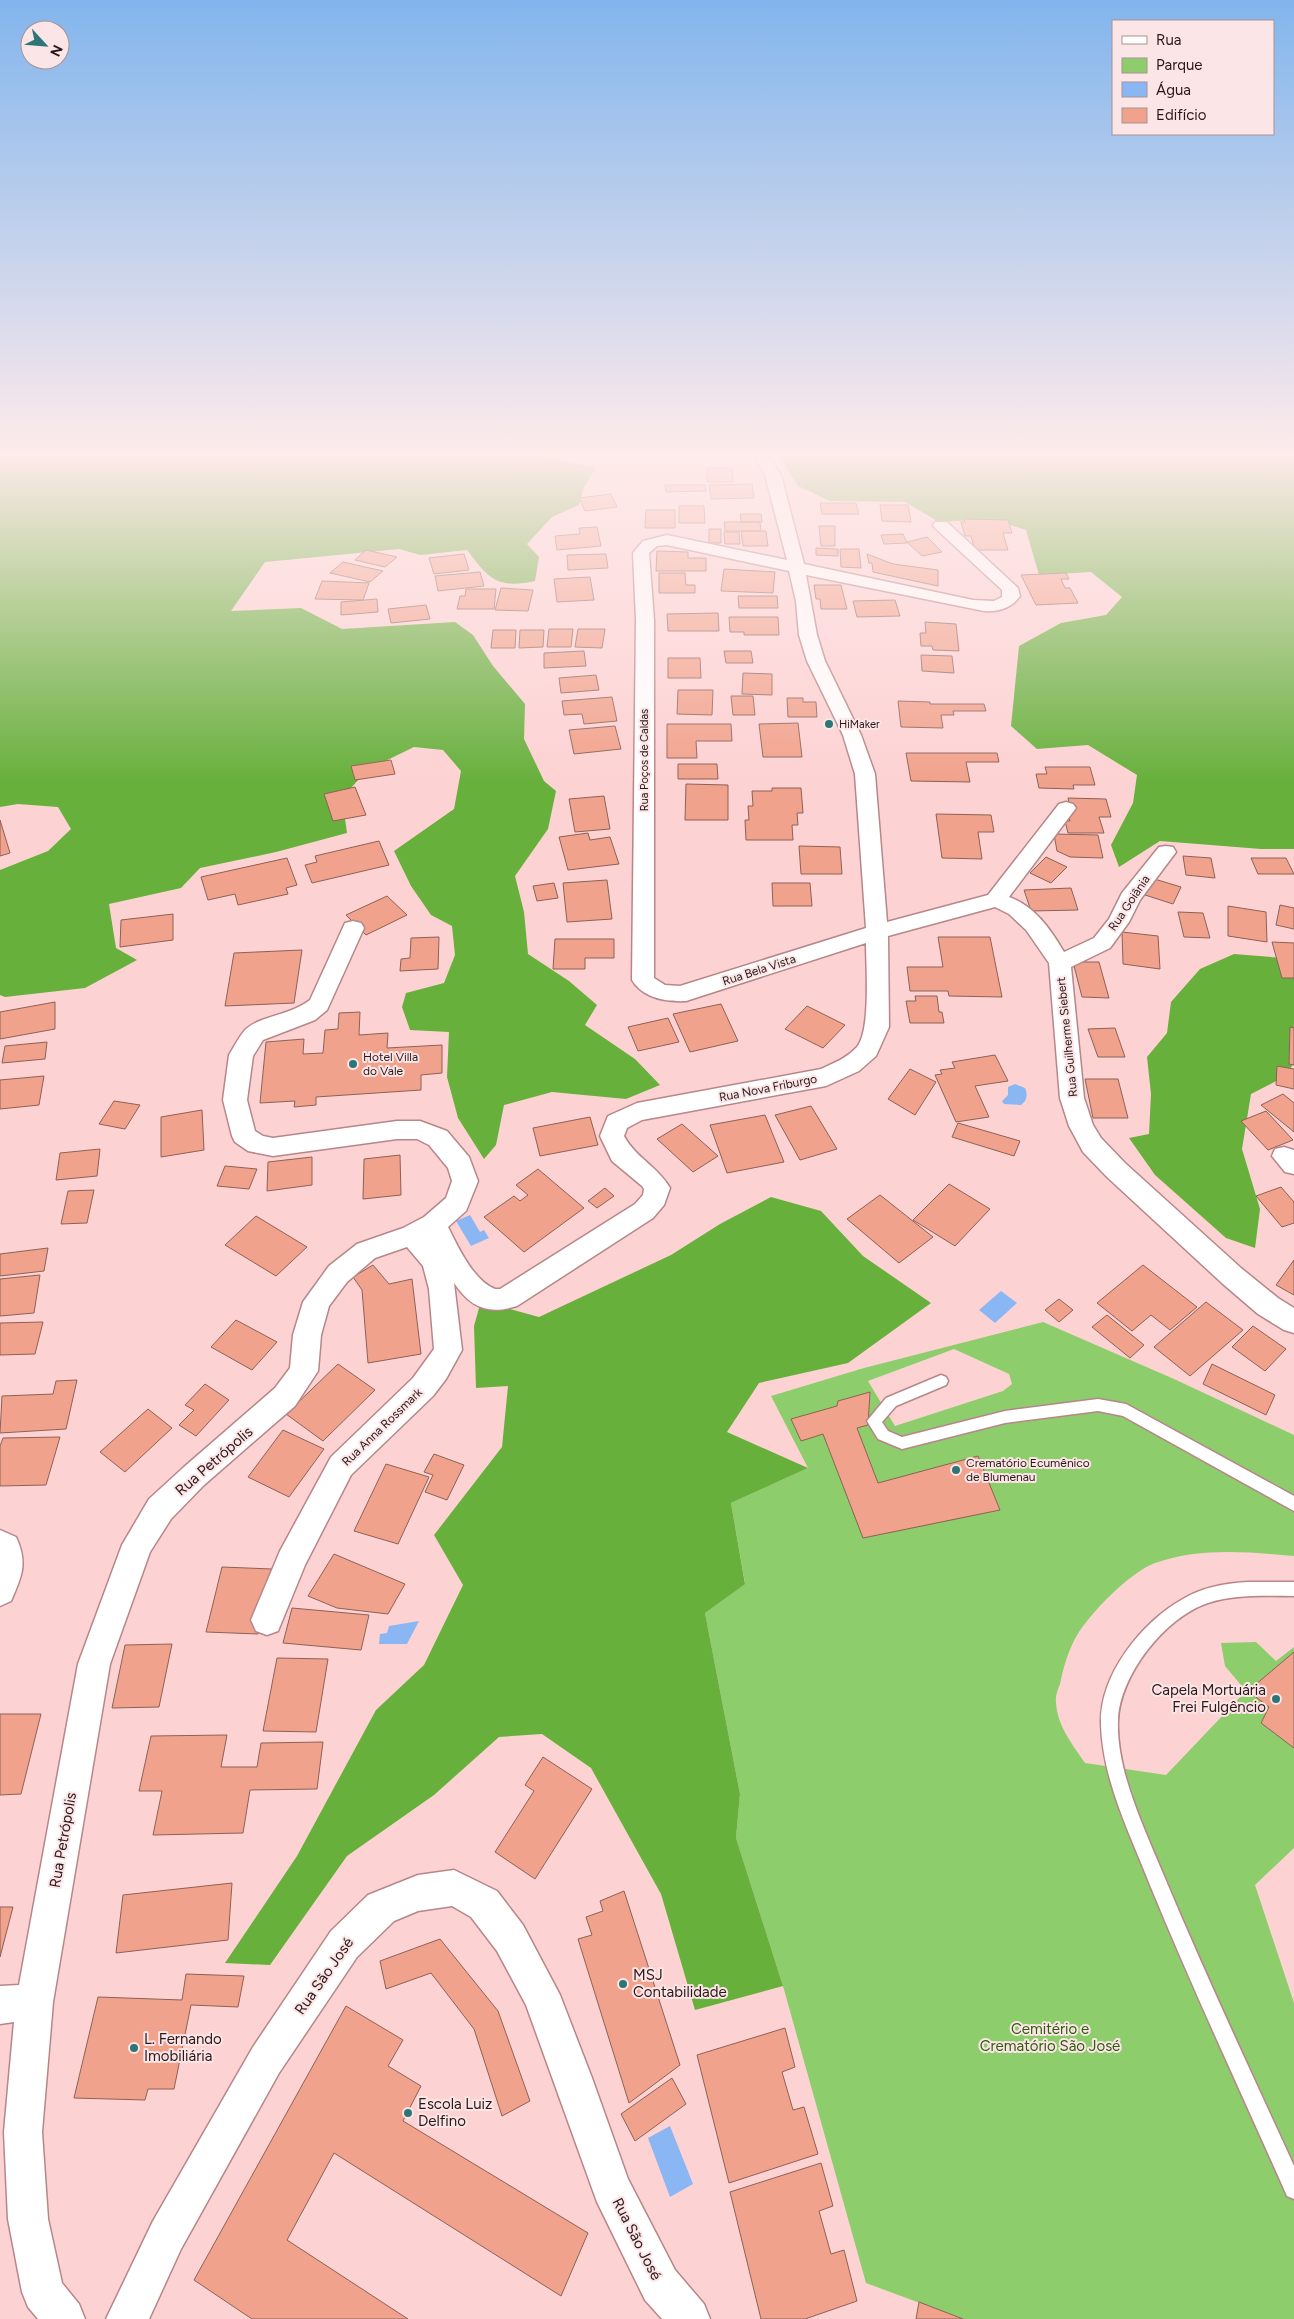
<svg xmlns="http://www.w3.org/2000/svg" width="1294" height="2319" font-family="Figtree,sans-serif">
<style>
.green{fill:#8dcd6c;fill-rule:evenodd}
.forest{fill:#67b03c}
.water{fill:#8ab7f4}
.building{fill:#f1a28c;stroke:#8d6156}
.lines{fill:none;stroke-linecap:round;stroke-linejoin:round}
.lane-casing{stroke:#b78689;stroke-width:3}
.street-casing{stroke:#b78689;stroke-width:3}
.lane{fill:#fff;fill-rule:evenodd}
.street{fill:#fff;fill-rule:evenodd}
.poi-dot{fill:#2c7676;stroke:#fbe5e6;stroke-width:2}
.labels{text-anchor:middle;stroke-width:4;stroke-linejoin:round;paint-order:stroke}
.far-poi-label{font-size:11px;fill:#2b1819;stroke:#fbe5e6;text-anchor:start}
.far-street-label{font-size:11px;fill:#2b1819;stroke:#fbe5e6}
.street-label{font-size:12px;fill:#2b1819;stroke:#fbe5e6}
.poi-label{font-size:12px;fill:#2b1819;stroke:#fbe5e6;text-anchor:start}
.near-street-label{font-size:15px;fill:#2b1819;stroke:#fbe5e6}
.near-poi-label{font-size:15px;fill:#2b1819;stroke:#fbe5e6;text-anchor:start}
.near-park-label{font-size:15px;fill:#2e5c0d;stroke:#fbe5e6}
</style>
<rect width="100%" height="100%" fill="#fdd2d3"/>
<path class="green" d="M1043 1322 1174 1379 1294 1435V1556C1247 1552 1201 1547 1155 1563 1130 1572 1089 1614 1076 1637 1068 1651 1063 1669 1060 1684 1058 1689 1055 1697 1056 1702 1057 1726 1073 1745 1085 1763L1166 1775 1246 1691 1225 1666 1221 1643 1256 1642 1276 1661 1294 1647V1848L1255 1885 1294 2003V2319H963L866 2283 783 1986 736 1838 740 1794 705 1613 745 1583 731 1503 808 1468 771 1396 864 1368ZM954 1349 1009 1374 1012 1384 1003 1391 895 1426 868 1381Z"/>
<path class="forest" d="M0 457H545L596 468 584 487 579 505 552 517 527 544 539 557 535 581C497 589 489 579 467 550L420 555 399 549 265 562 231 611 301 608 342 629 455 622 473 635 493 666 525 704 524 739 544 781 556 791 548 829 515 876 524 912 528 954 569 981 597 1005 585 1025 635 1059 660 1085 626 1099 552 1092 504 1105 496 1145 484 1159 458 1118 447 1077 449 1032 410 1030 402 1007 406 993 444 983 455 955 452 926 431 915 411 886 394 851 454 809 461 771 443 750 414 747 367 770 342 798 347 833 276 852 200 868 181 888 109 904 116 948 137 960 85 988 5 997 0 995V870L48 851 71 829 58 807 18 804 0 807Z
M780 457H1294V849H1261L1160 841 1119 867 1111 845 1133 803 1137 775 1088 745 1037 749 1011 726 1019 646 1061 623 1106 615 1122 597 1091 572 1039 575 1026 530 992 519 939 522 905 502 830 501 798 486Z
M1234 954 1283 958 1294 966V1063L1284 1077 1251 1094 1242 1149 1260 1209 1255 1248 1226 1238 1155 1175 1129 1138 1149 1134 1151 1094 1147 1057 1167 1033 1171 1002 1200 969Z
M771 1197 821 1211 863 1256 931 1303 848 1363 759 1383 727 1432 808 1468 731 1503 745 1584 705 1613 740 1794 736 1838 783 1986 695 2010 661 1894 591 1768 542 1734 499 1737 434 1795 347 1856 270 1965 225 1963 297 1856 376 1710 424 1665 463 1585 434 1535 502 1447 508 1386 476 1388 474 1326 481 1301 539 1317 671 1255 720 1224Z"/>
<path class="water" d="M1015 1084 1025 1088C1028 1095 1027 1101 1021 1105L1004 1104 1002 1101 1008 1095V1087Z
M470 1215 480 1232 484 1230 489 1238 471 1246 456 1221Z
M1001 1291 1017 1303 995 1323 979 1310Z
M419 1621 407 1644H379L380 1634 387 1633 389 1626Z
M670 2126 693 2184 670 2197 648 2138Z"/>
<path class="building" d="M707 468H732L733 482H707Z
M752 484 754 498 711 499 709 485Z
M665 485H705L706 491 666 492Z
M611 494 617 507 585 511 579 498Z
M820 503H856L859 514H822Z
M880 505H908L911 522 882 521Z
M679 506H704L705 523H679Z
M646 510H675V528H645Z
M740 514H761L762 522H741Z
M964 519 1008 520 1012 533H1003L1008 550H975L971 536H965L961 522H965Z
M724 522H760L761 531H725Z
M819 526H835V546H821Z
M597 527 601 546 557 550 555 536 580 534 579 528Z
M709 529H721V543H709Z
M741 531H766L768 546H743Z
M724 532H739L740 544H725Z
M903 534 907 543 884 544 881 535Z
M927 537 942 552 922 556 907 542Z
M816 548 838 549V556L816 555Z
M840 549H859L861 568 841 567Z
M366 550 397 557 385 567 355 560Z
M657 551 688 552V558H706V571H656Z
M464 554 469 570 434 574 429 558Z
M606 554 608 568 568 570 567 555Z
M867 554 893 564 938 570V586L873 572 872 563H869Z
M343 562 383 571 370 582 330 573Z
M724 569 775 572 773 593 721 591Z
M480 572 484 586 438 591 435 576Z
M659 573H685L686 585H695V593H659Z
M1066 573 1069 579H1061L1065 588H1070L1078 603 1036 605 1021 575Z
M590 577 594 600 557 602 554 579Z
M322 581 369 583 363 600 315 599Z
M814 585H841L847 609H821L820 599H816Z
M501 588 533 590 528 611 495 610Z
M466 589H496L494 609H457L460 596H465Z
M738 596H777L778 608H739Z
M377 599 378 612 341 615V602Z
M895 600 900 616 857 617 853 601Z
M426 605 430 619 391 623 388 609Z
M718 613 719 631H668L667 614Z
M729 617H778L779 635H744V632H730Z
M925 622 956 624 959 651 933 650 932 646H921L920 633H926Z
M549 629H573L571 647H547Z
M578 629H605L602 648 575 647Z
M493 630H516L515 648H491Z
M520 630H544L543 647 519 648Z
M584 651 586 666 544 668V653Z
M724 651H751L753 663H726Z
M921 655 952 656 954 673 922 671Z
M668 658H700L701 678H668Z
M743 673 772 674V695L742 694Z
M596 675 599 690 561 693 559 678Z
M678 690H713L712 715 677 714Z
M731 696H753L755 715H733Z
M612 697 617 721 584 724 582 714 564 715 562 701Z
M787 698H803V702H816L817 717H788Z
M898 701 930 702V704H984L986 711H953L954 715H941L943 728 901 727Z
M798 723 802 757H763L759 724Z
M667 724H731L732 741H696L697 758H667Z
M615 726 621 749 574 754 569 730Z
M906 753H997L999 762H966L970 782 911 781Z
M391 760 395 774 355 780 351 766Z
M678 764H717L718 779H678Z
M1045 767H1090L1095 785H1073L1074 789 1039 788 1036 774H1047Z
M686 784 728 785V820H685Z
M355 787 366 815 333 821 324 794Z
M772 788H801L803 813H797L798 825H792L793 840H746L745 820H749L748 806H753L752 791H772Z
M604 796 610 829 575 832 569 799Z
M1068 798 1106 799 1111 817H1099L1104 833H1068L1065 821H1070L1067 811H1071Z
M936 814 991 815 994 832H978L982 859 942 858Z
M0 820 10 853 0 856Z
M588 833 590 840 610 837 619 864 568 870 559 837Z
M1054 834 1098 835 1103 858 1070 857 1057 851Z
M379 841 389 865 312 883 305 865 317 862 315 856Z
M799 846 840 847 842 874H801Z
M1183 856 1211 858 1215 878 1186 875Z
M1046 857 1067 867 1051 883 1030 873Z
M287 858 297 885 286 888 288 894 238 905 235 894 208 900 201 877Z
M1251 858H1286L1294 874H1258Z
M1151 878 1181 887 1173 904 1142 894Z
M607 880 612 919 567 922 563 883Z
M554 883 558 898 537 901 533 886Z
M772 883H810L812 906H773Z
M1071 888 1078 910 1031 911 1024 890Z
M387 896 407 915 366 935 346 915Z
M1280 905 1294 908V929L1276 925Z
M1228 906 1266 912 1267 942 1228 936Z
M1178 912 1203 913 1210 938 1184 937Z
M173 914V940L120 947 121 920Z
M1122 932 1158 936 1160 969 1123 964Z
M439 937 438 969 400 971 401 959 410 958 411 938Z
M938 937H990L1002 997 949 996 948 991H910L907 967H943Z
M555 939H614V958H585V969H553Z
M1272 942 1294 943V978H1282Z
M302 950 294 1003 225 1006 234 953Z
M1073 962H1099L1109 998 1082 997Z
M915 996H937L939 1012H942L944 1023H910L906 1001H916Z
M55 1002V1029L0 1039V1012Z
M721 1004 738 1041 690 1052 673 1014Z
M807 1006 845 1025 823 1048 785 1029Z
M360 1012 359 1035 388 1033 387 1048 442 1045V1073L421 1075V1090L316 1097V1105L294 1107 295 1101 260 1103 266 1042 304 1039 303 1054 323 1053 325 1030 338 1029 339 1013Z
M668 1018 679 1042 638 1051 628 1027Z
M1290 1027 1294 1028V1065L1289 1064Z
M1115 1028 1125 1057H1098L1088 1029Z
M47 1042 45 1059 2 1063 5 1046Z
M995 1055 1008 1081 975 1086 989 1117 956 1122 935 1075 942 1074 940 1070 955 1068 952 1062Z
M1277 1066 1294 1069V1089L1276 1085Z
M910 1069 936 1082 915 1115 888 1099Z
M44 1076 39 1105 0 1109V1080Z
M1085 1079H1118L1128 1118H1093Z
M1283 1094 1294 1103V1132L1261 1105Z
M114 1101 140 1105 125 1129 99 1124Z
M811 1106 837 1149 800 1160 775 1115Z
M202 1110 204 1150 161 1157V1117Z
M1266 1111 1293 1140 1268 1150 1241 1121Z
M765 1115 784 1162 727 1173 710 1125Z
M590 1117 598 1145 540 1156 533 1128Z
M958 1123 1020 1141 1014 1156 952 1137Z
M682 1124 718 1156 693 1172 657 1139Z
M100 1149 97 1176 56 1180 60 1153Z
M400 1155 401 1195 363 1199 364 1159Z
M312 1157V1185L267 1191 268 1162Z
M225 1166 257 1169 249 1189 217 1186Z
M538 1169 584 1208 524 1252 484 1217 514 1196 520 1201 528 1195 516 1185Z
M949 1184 990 1209 955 1246 913 1220Z
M1281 1187 1294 1202V1223L1282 1227 1256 1196Z
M605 1188 614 1196 597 1208 588 1201Z
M94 1190 87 1223 61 1224 68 1191Z
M880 1195 933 1237 899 1263 847 1219Z
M256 1216 307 1247 276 1276 225 1245Z
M48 1248 44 1271 0 1276V1254Z
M1294 1260V1295L1276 1285Z
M373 1265 389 1284 412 1279 421 1354 368 1363 362 1290 353 1277Z
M1143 1265 1197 1307 1170 1330 1151 1315 1132 1331 1097 1303Z
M40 1275 34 1313 0 1316V1279Z
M1059 1299 1073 1310 1059 1322 1045 1310Z
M1206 1302 1243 1330 1190 1376 1154 1347Z
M1107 1315 1144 1345 1130 1358 1092 1327Z
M236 1320 277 1342 252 1370 211 1347Z
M43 1322 35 1354 0 1355V1323Z
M1253 1326 1286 1349 1265 1371 1232 1347Z
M338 1364 375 1390 323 1441 286 1414Z
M1212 1364 1275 1395 1266 1415 1203 1384Z
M77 1380 66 1429 0 1433 2 1396 53 1394 56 1381Z
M205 1384 229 1400 196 1436 179 1425 194 1410 185 1405Z
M870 1392 868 1425 857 1428 878 1483 978 1456 1000 1510 863 1538 823 1434 801 1441 791 1419 837 1406 838 1401Z
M148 1409 172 1428 125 1472 100 1452Z
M283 1430 324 1449 289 1497 248 1477Z
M60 1437 46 1485 0 1486V1446L3 1438Z
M434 1454 464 1465 447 1500 425 1492 433 1475 424 1472Z
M386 1464 429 1477 398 1544 354 1531Z
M334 1554 405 1584 388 1614 337 1608 308 1596Z
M222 1567 272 1569 258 1634 206 1632Z
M292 1608 369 1615 361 1650 283 1643Z
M172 1644 159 1707 112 1708 125 1645Z
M1294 1652V1748L1261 1723 1269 1707 1248 1691Z
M277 1658 328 1659 316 1732 263 1731Z
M0 1714H41L21 1794 0 1795Z
M227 1735 221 1767H257L261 1743 323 1742 317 1789 250 1790 243 1833 153 1835 162 1791H139L151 1736Z
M543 1757 592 1789 535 1879 495 1852 534 1791 525 1785Z
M232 1883 228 1940 116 1953 123 1895Z
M624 1891 680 2065 629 2103 578 1939 592 1935 586 1917 603 1911 600 1901Z
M0 1907H13L0 1957Z
M440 1939 498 2011 530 2101 502 2116 474 2029 431 1973 386 1989 380 1961Z
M186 1974 244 1976 238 2007 191 2005 174 2089H148L145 2100 74 2098 98 1997 182 2000Z
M346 2006 403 2040 388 2066 421 2086 403 2121 588 2233 561 2296 334 2153 287 2240 408 2319H252L194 2280Z
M785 2028 795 2067 782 2072 793 2110 804 2107 818 2154 729 2183 697 2055Z
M672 2078 686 2104 635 2141 621 2114Z
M821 2163 833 2206 819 2211 831 2254 844 2250 857 2301 805 2319H761L730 2192Z
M919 2302 963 2319H916Z"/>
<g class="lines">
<g class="lane-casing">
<path id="lane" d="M941 1375 946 1377 948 1381 946 1385 896 1406 882 1422 888 1431 902 1437 1005 1411 1098 1399 1126 1404 1294 1496V1511L1123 1416 1098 1411 1005 1423 902 1449 878 1439 867 1421 886 1398Z
M1248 1582H1294V1596C1266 1596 1235 1594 1208 1603 1165 1617 1119 1676 1118 1721 1116 1771 1145 1830 1164 1876 1205 1974 1250 2070 1294 2166V2199L1287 2196C1241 2092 1193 1990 1150 1885 1130 1834 1102 1779 1101 1723 1100 1674 1142 1622 1183 1599 1203 1587 1226 1583 1248 1582Z"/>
</g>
<g class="street-casing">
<path id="street" d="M755 457H769L781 475 804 564 973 600 994 601 1002 597V590L935 528 933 525 935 522H947L1018 588 1020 596C1012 608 998 612 984 611L806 575 817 635 825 661 861 735 875 774 887 922 988 895 1059 804 1066 802 1073 804 1076 808 1009 897C1035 906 1051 930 1064 952L1094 938 1109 919 1122 893 1159 847 1166 846 1173 847 1176 852 1140 900 1129 922 1110 948 1071 967 1084 1098 1093 1125 1101 1138 1125 1163 1241 1268 1278 1298 1294 1308V1333L1284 1330 1258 1314 1223 1284 1107 1177 1083 1152 1069 1126 1060 1098 1049 963 1026 930 1009 914 995 907 888 936 889 1027 876 1056 859 1071 826 1086 642 1120 627 1128 624 1136C635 1157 658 1167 670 1188L664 1205 653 1218 517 1306C488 1315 471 1308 454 1283L462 1350 446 1379 433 1396 351 1475 305 1565 278 1631 267 1635 256 1631 251 1620 280 1551 331 1457 413 1378 434 1349 429 1289 423 1266 407 1247 375 1258 347 1282 329 1306 321 1335 318 1371 295 1406 204 1485 171 1519 150 1552 110 1664 53 2002 42 2132 48 2219 62 2283 79 2304 85 2319H38L28 2307 22 2292 8 2219 4 2132 14 2022 0 2024V1986L19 1985 78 1664 122 1545 149 1499 184 1467 275 1388 290 1368 293 1335 303 1302 329 1266 357 1244 403 1228 424 1217 446 1198 452 1181 448 1168 429 1145 417 1139H397L273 1156 248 1151 235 1142 232 1136 223 1100 229 1055C234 1047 240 1035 246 1029 260 1016 291 1015 310 1000L345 923 353 921 361 923 364 928 327 1010 315 1020 263 1040 253 1056 247 1100 255 1131 263 1136 273 1138 397 1121H420L447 1131 469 1157 478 1181 466 1211 448 1227C458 1247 473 1280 495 1289H500L635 1204 643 1195 644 1189 642 1186 612 1161 600 1136 608 1116 637 1103 821 1069C834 1063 847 1058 857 1047 871 1030 866 966 866 943L686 1001C666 1002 643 998 632 980L636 620 633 553 643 541 667 535 787 560 765 475ZM667 545 789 571 796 601 799 635 807 661 843 735 855 774 866 928 680 986 665 985 654 978V620L649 553 657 546Z
M1284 1147 1294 1150V1174L1285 1172 1272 1156 1275 1149Z
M0 1530 16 1537C28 1563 22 1576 11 1601L0 1606Z
M454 1870 497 1891 523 1925 560 1995 592 2078 628 2179 675 2270 704 2304 710 2319H662L645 2300 597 2202 526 2005 497 1951 471 1917 452 1906 418 1911 394 1921 357 1957 279 2073 181 2249 149 2319H106L153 2221 253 2047 331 1931 368 1895 418 1875Z"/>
</g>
<use href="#lane" class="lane"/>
<use href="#street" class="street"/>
</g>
<linearGradient id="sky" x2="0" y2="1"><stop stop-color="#82b5ed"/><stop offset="0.58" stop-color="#feebeb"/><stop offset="1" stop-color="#feebeb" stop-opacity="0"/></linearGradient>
<rect width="1294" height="782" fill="url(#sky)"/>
<g class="poi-dot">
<circle cx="829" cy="724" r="5"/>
<circle cx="353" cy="1064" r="5"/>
<circle cx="956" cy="1470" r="5"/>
<circle cx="1276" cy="1699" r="5"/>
<circle cx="623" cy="1984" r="5"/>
<circle cx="134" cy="2048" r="5"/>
<circle cx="408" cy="2113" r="5"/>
</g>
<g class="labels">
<g class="far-poi-label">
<text x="839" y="728">HiMaker</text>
</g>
<g class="far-street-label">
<text transform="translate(644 760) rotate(-90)" y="4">Rua Poços de Caldas</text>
</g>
<g class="street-label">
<text transform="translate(1129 903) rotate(-56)" y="4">Rua Goiânia</text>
<text transform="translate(759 970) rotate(-18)" y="4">Rua Bela Vista</text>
<text transform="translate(1067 1037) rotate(-96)" y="4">Rua Guilherme Siebert</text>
<text transform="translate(768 1088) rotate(-11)" y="4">Rua Nova Friburgo</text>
<text transform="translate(382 1427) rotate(-44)" y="4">Rua Anna Rossmark</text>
</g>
<g class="poi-label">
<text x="363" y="1061">Hotel Villa<tspan x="363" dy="14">do Vale</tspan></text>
<text x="966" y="1467">Crematório Ecumênico<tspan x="966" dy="14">de Blumenau</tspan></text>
</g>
<g class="near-street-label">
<text transform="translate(214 1461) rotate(-41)" y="5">Rua Petrópolis</text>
<text transform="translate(63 1840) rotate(-80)" y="5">Rua Petrópolis</text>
<text transform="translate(324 1976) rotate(-55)" y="5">Rua São José</text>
<text transform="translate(637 2239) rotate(63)" y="5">Rua São José</text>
</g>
<g class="near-poi-label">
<text x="1266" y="1695" text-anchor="end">Capela Mortuária<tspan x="1266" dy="17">Frei Fulgêncio</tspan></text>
<text x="633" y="1980">MSJ<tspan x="633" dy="17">Contabilidade</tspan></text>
<text x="144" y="2044">L. Fernando<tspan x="144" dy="17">Imobiliária</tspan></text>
<text x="418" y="2109">Escola Luiz<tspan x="418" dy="17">Delfino</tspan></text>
</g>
<g class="near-park-label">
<text x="1050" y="2034">Cemitério e<tspan x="1050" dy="17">Crematório São José</tspan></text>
</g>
</g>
<rect x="1112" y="20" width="162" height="115" fill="#fbe5e6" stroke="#a89394"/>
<rect x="1122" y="36" width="25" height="8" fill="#ffffff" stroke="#a89394"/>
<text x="1156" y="45" font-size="15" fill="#2b1819">Rua</text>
<rect x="1122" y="58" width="25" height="15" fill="#8dcd6c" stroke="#a89394"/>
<text x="1156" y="70" font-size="15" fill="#2b1819">Parque</text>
<rect x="1122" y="82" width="25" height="15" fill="#8ab7f4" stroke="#a89394"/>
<text x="1156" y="95" font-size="15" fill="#2b1819">Água</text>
<rect x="1122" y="108" width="25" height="15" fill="#f1a28c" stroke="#a89394"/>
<text x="1156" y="120" font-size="15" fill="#2b1819">Edifício</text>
<g transform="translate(45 45) rotate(116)"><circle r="24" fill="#fbe5e6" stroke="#a89394"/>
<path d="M0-4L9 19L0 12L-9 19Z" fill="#2c7676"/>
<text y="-8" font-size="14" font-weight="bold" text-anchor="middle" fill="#2b1819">N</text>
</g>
</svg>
